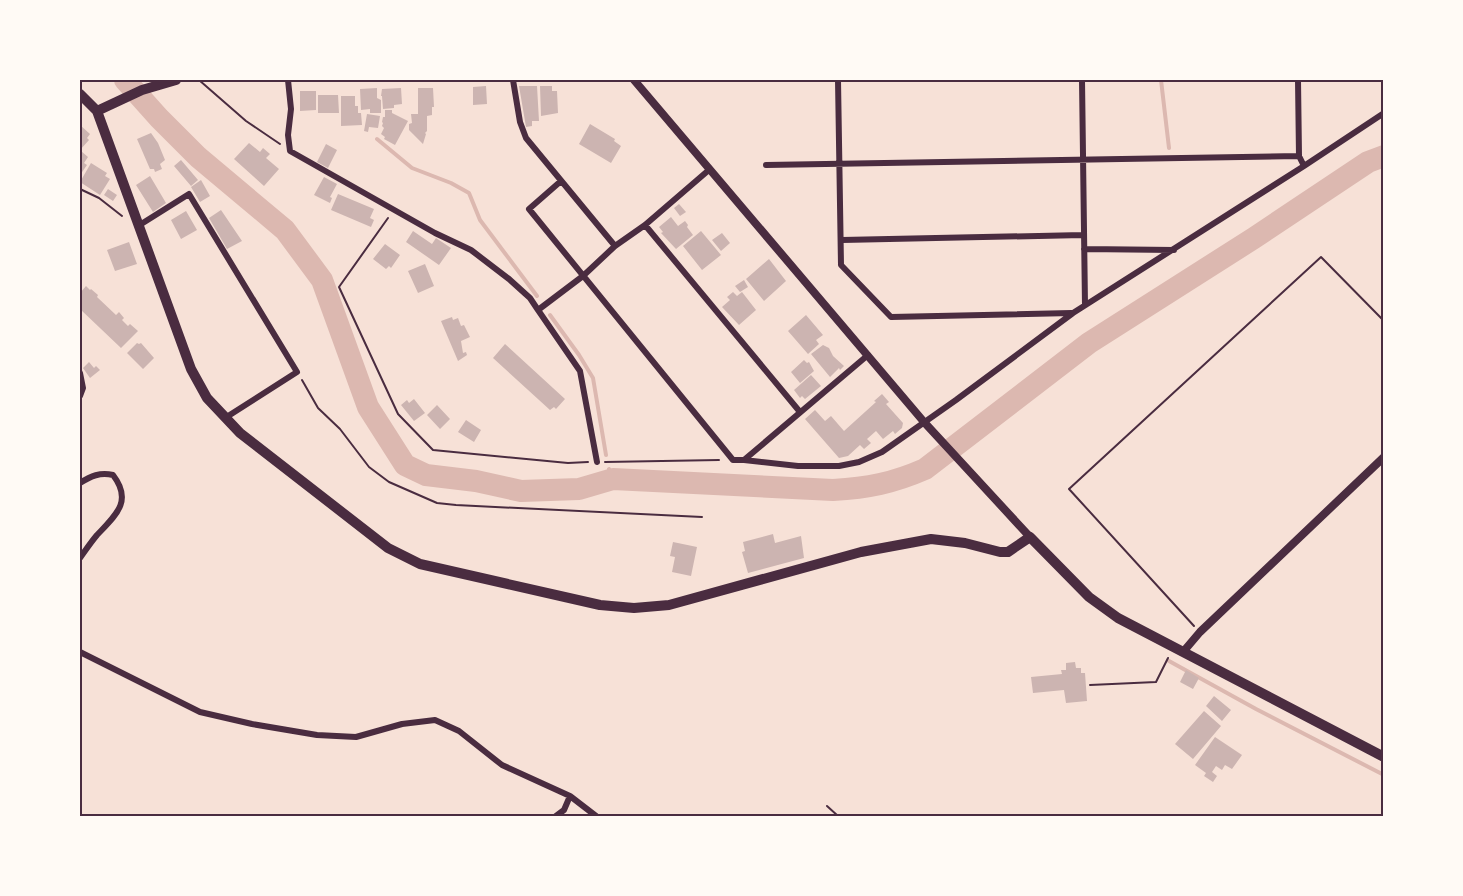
<svg xmlns="http://www.w3.org/2000/svg" width="1463" height="896" font-family="Commissioner,sans-serif">
<style>
.lines{fill:none;stroke-linecap:round;stroke-linejoin:round}
.stream{stroke:#dcb8b0;stroke-width:4}
.river{stroke:#dcb8b0;stroke-width:22}
.building{fill:#ccb4b1}
.path{stroke:#4a2c40;stroke-width:2}
.minor{stroke:#4a2c40;stroke-width:6}
.tertiary{stroke:#4a2c40;stroke-width:8}
.primary{stroke:#4a2c40;stroke-width:10}
.neatline{fill:none;stroke:#4a2c40;stroke-width:2}
</style>
<rect width="100%" height="100%" fill="#f7e1d7"/>
<g class="lines">
<path class="stream" d="M1161 80 1169 148
M377 139 412 168 451 183 469 193 480 220 537 296
M550 315 579 355 593 378 606 455
M609 469 613 479
M1169 661 1256 709 1384 775"/>
<path class="river" d="M125 80 159 118 198 157 285 230 322 280 368 407 405 465 426 475 476 481 521 491 579 489 613 479 833 490C868 488 893 483 925 469L1089 343 1254 238 1368 162 1384 156"/>
</g>
<path class="building" d="M486 86 487 104 473 105V87Z
M519 86H537L539 121H532V126L526 127Z
M540 86H552V91H557L558 113 541 116Z
M377 88V98L381 100V113H370V109L361 110 360 89Z
M401 88 402 104 394 105V108L383 109 382 96H381L382 89Z
M418 88H433L434 107H432V115L427 116V131L425 133 426 134 423 144 409 130V124L412 123 411 114H418Z
M300 91H316V110L300 111Z
M318 95H338L339 113H318Z
M341 96H355V106H358V113H361L362 125 341 126Z
M385 110H392V113L408 121 395 145 384 139 385 137 381 134 384 128 382 126 383 123 382 122 383 117H385Z
M367 114 380 116 378 128 369 127 368 132 364 131Z
M590 124 615 139 614 141 621 146 611 163 579 144Z
M80 125 90 134 87 138 89 140 80 150Z
M151 133 158 143 165 160 160 164 162 169 155 172 154 169H150L137 139Z
M249 143 260 152 263 148 270 154 266 158 279 169 264 186 234 159Z
M326 144 337 150 328 168 317 162Z
M81 151 88 157 84 163 87 165 80 175Z
M181 160 198 180 191 186 174 166Z
M91 163 107 173 105 176 110 179 100 195 80 182Z
M150 176 166 203 153 212 136 185Z
M324 177 337 184 330 197 332 198 330 203 314 195Z
M201 180 210 196 200 202 191 187Z
M108 189 117 195 113 201 104 195Z
M338 194 374 209 370 218 374 220 371 227 331 210Z
M679 204 686 212 680 216 674 208Z
M221 210 242 241 227 249 209 218Z
M186 211 197 230 181 239 171 220Z
M671 217 678 226 685 221 688 225 687 227 693 235 676 249 661 233 663 232 659 227Z
M413 231 432 244 436 238 451 248 439 265 406 242Z
M701 231 721 255 702 270 683 246Z
M722 233 730 243 721 251 712 240Z
M129 242 137 264 115 271 107 250Z
M385 244 400 255 391 268 389 266 386 269 373 259Z
M769 259 786 281 764 301 746 279Z
M425 264 434 286 418 293 408 271Z
M744 280 748 287 740 292 735 286Z
M86 286 90 290 91 289 98 295 97 297 116 315 119 312 124 318 122 320 128 326 130 324 138 331 121 348 80 309V293Z
M733 292 737 296 742 292 756 310 739 325 722 307 730 300 727 297Z
M806 315 823 335 816 340 819 344 808 354 788 331Z
M452 317 453 320 458 318 461 326 464 325 470 337 461 341 463 353 466 352 467 355 458 361 441 321Z
M137 343 139 344 141 343 154 358 143 369 127 353Z
M505 344 565 399 556 409 554 407 550 410 493 358Z
M823 345 829 348 833 356 844 366 840 370 839 368 830 377 811 354Z
M804 360 807 363 809 362 814 371 800 383 791 372Z
M89 362 94 368 96 366 100 370 90 378 83 368Z
M811 375 821 386 805 399 802 396 800 398 794 390Z
M882 394 889 402 886 404 903 423 902 428 895 434 893 431 883 439 876 431 867 439 871 443 864 449 860 445 848 456 839 458 805 419 815 410 825 421 831 416 844 431 876 402 874 401Z
M414 399 425 413 414 421 401 405 407 400 409 403Z
M437 405 450 419 440 429 427 415Z
M466 420 481 430 474 442 458 432Z
M773 534 775 543 801 536 804 558 748 573 742 552 745 551 743 542Z
M673 542 697 547 691 576 672 572 675 557 670 556Z
M1075 662 1076 668H1081V673H1085L1087 701 1066 703 1064 690 1033 693 1031 677 1062 674 1061 670H1066V663Z
M1186 670 1199 678 1193 689 1180 682Z
M1214 696 1231 710 1222 721 1206 706Z
M1204 711 1221 726 1193 759 1175 744Z
M1215 737 1242 755 1232 769 1225 765 1222 770 1216 766 1212 772 1217 776 1213 782 1204 776 1206 773 1195 765Z"/>
<g class="lines">
<path class="path" d="M199 80 246 121 280 144
M80 189 99 198 122 216
M388 218 339 287 398 414 433 450 568 463 588 462
M302 380 318 408 340 429 369 467 389 482 437 503 456 505 702 517
M605 462 719 460
M1194 626 1069 489 1321 257 1384 321
M1090 685 1156 682 1168 658
M827 806 838 816"/>
<path class="minor" d="M288 80 291 109 288 135 290 151 435 233 471 250 509 279 530 298 538 310 583 276 615 246 645 225 710 169
M513 80 520 122 526 138 615 246
M838 80 841 265 891 317 1072 313
M1082 80 1085 305
M766 165 1299 156
M1304 166 1384 113
M561 181 529 209 733 460H744L868 355
M645 225 800 412
M138 226 189 194 297 372 225 418
M842 240 1083 235
M1084 249 1174 250
M538 310 580 371 597 462
M80 373 83 388 80 396
M744 460 798 466H839L859 462 882 452 956 400 1073 313 1304 166 1299 156 1298 80
M80 483C91 476 100 472 113 475 133 501 116 515 97 535 91 542 85 551 80 558
M80 652 200 712 252 724 317 735 356 737 402 724 435 720 459 731 502 765 570 796 596 816
M556 816 564 810 570 796"/>
<path class="tertiary" d="M634 80 924 422 1030 537
M1183 652 1200 632 1384 457"/>
<path class="primary" d="M80 94 97 111 191 369 207 398 240 433 388 548 420 564 600 605 634 608 669 605 861 552 931 539 965 543 1000 552H1008L1030 537 1089 597 1118 618 1384 757
M97 111 142 90 176 80"/>
</g>
<rect width="1463" height="896" fill="none" stroke="#fffaf5" stroke-width="162"/>
<rect x="81" y="81" width="1301" height="734" class="neatline"/>
</svg>
